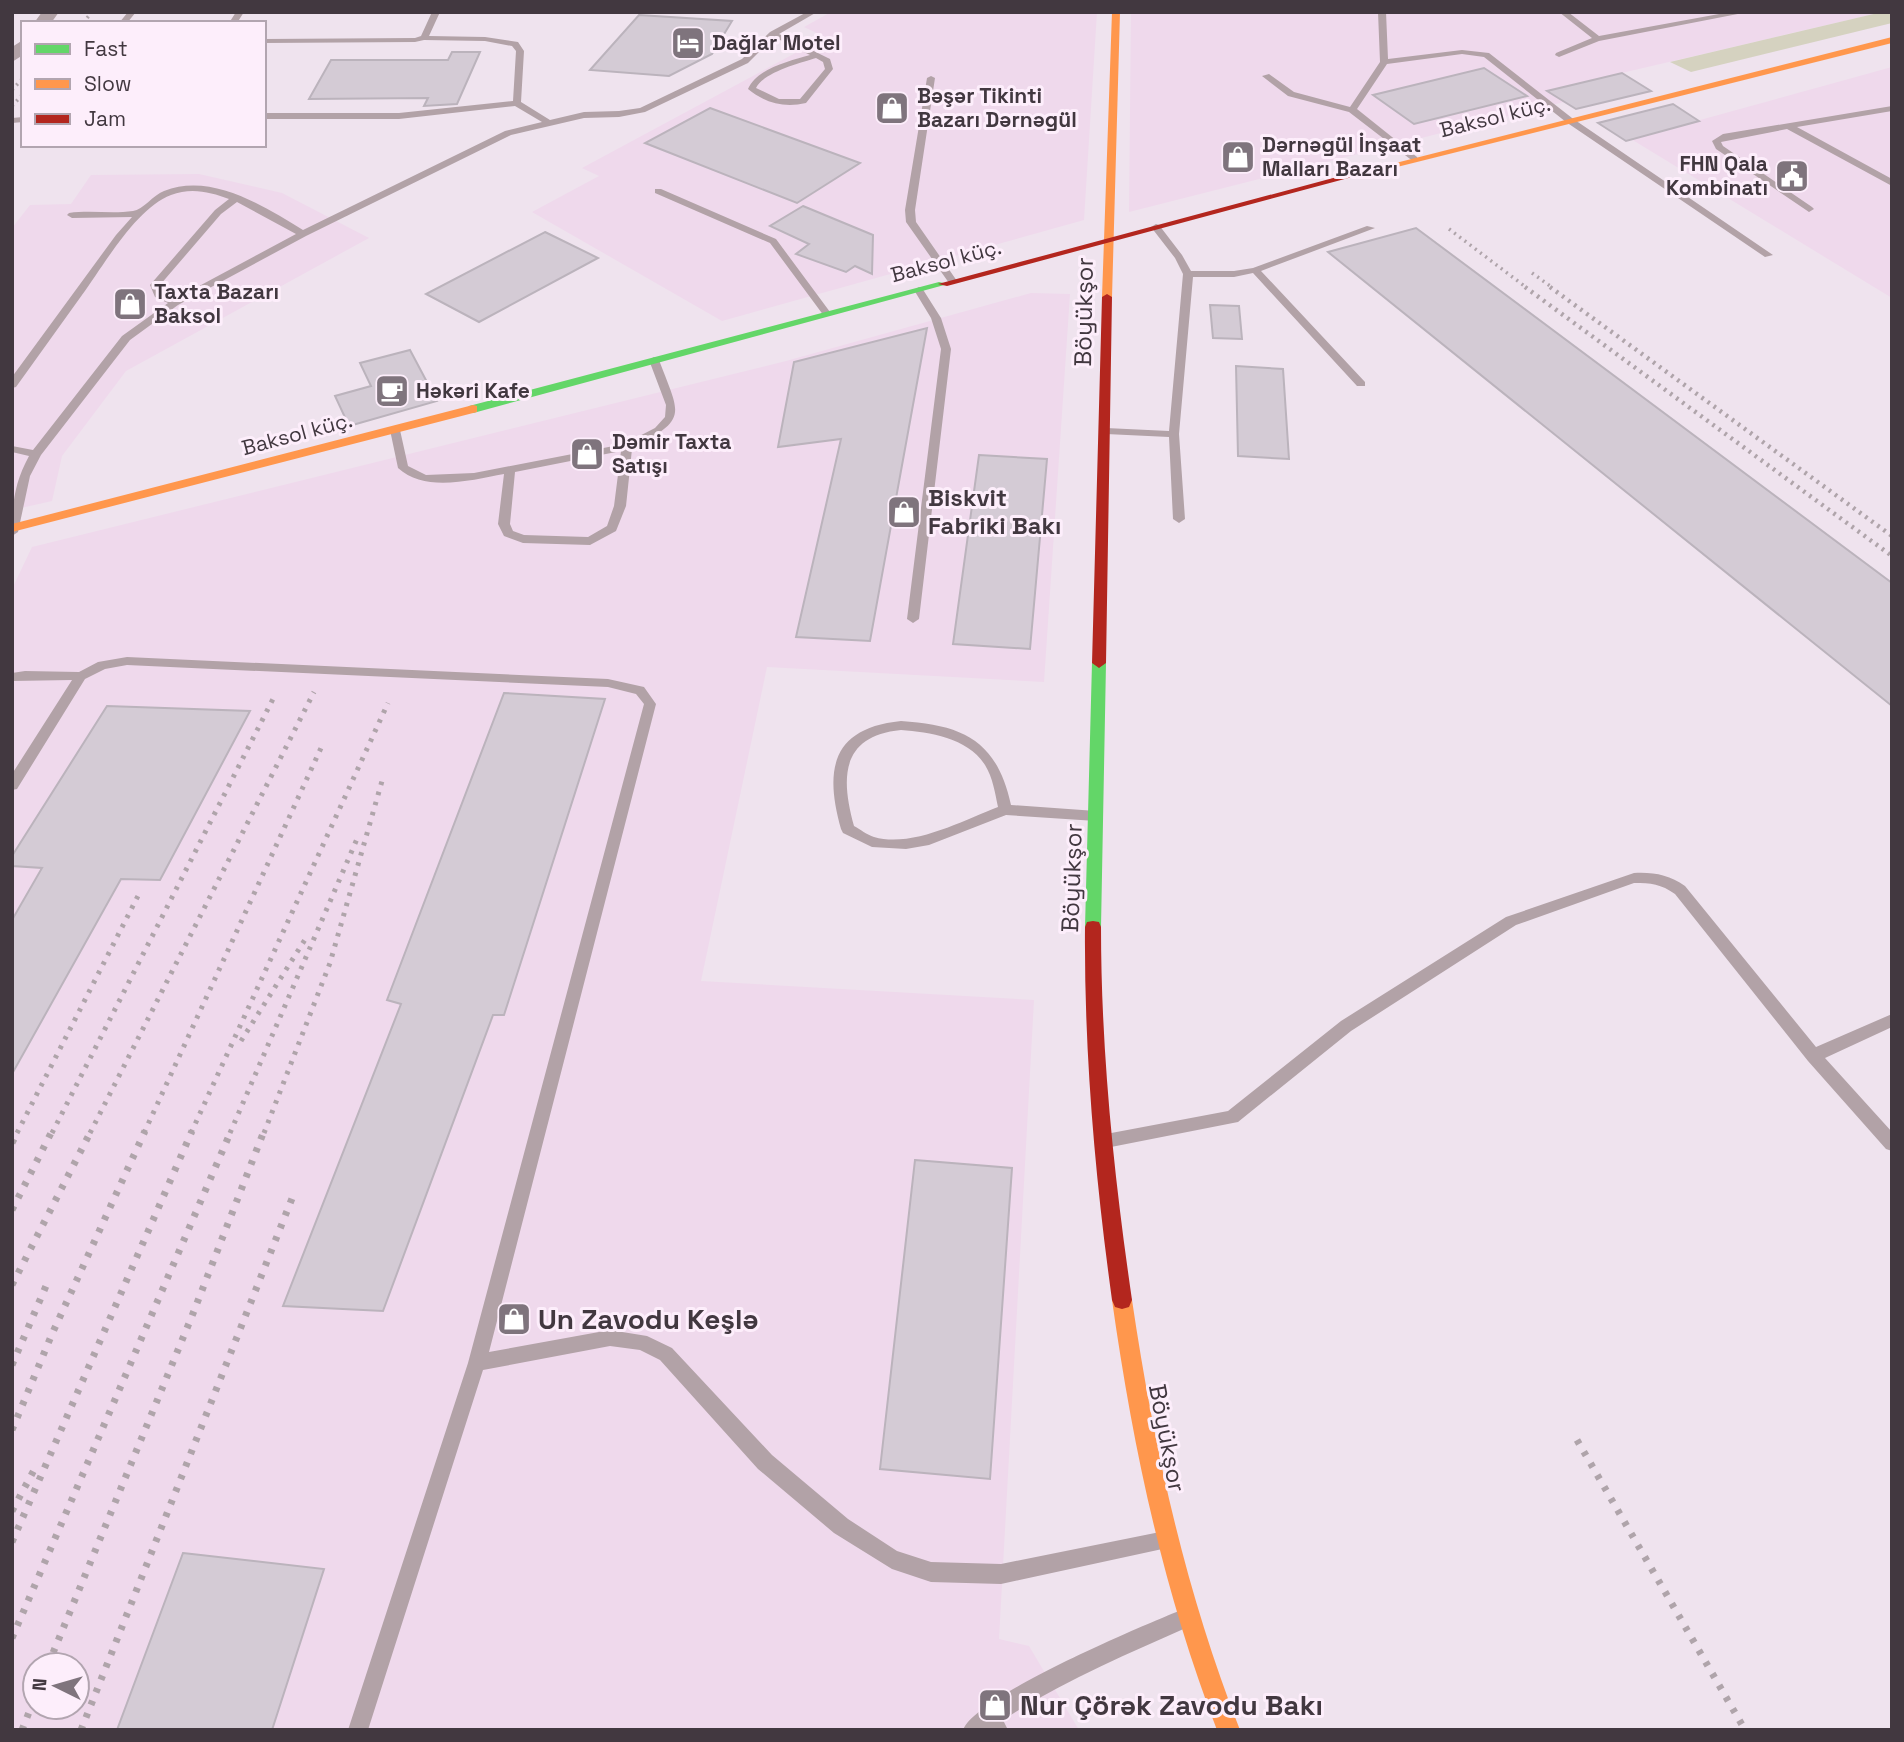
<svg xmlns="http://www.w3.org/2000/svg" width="1904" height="1742" font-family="'Space Grotesk',sans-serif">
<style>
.built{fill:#efd9ec;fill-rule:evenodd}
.green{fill:#d5d2c0}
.building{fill:#d4cbd5;stroke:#bbb3bc;stroke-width:2}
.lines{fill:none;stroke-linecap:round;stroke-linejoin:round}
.lane{fill:#b2a2a7;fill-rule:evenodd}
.street{fill:#b2a2a7;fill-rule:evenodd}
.fast{fill:#63d668;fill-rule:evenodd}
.slow{fill:#ff974d;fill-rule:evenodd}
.jam{fill:#b3261e;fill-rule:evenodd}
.rail-far3{stroke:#afa4aa;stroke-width:3.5;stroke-dasharray:2 4.5;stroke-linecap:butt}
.rail-far2{stroke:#afa4aa;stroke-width:4.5;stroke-dasharray:2.5 5;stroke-linecap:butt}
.rail-far1{stroke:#afa4aa;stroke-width:5;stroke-dasharray:3.5 7;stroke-linecap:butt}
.rail{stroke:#afa4aa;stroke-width:7;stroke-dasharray:4.5 9;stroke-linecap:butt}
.labels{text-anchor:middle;stroke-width:6;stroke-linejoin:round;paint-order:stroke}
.far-poi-label{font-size:21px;font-weight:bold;fill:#423840;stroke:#fdeefb;text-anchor:start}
.far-street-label{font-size:21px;fill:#423840;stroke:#fdeefb}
.street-label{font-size:24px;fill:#423840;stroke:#fdeefb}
.poi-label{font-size:24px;font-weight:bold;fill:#423840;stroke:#fdeefb;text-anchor:start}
.near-poi-label{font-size:28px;font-weight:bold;fill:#423840;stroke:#fdeefb;text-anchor:start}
</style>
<rect width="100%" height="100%" fill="#efe3ee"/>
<path class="built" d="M831 12H1097L1084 220 722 321 532 212 599 176 582 168 825 37 804 27Z
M1131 12H1882L1549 90 1564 102 1129 212Z
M1892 67V298L1631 139Z
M199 174 282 193 369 238 126 371 62 456 52 501 12 510V228L30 205 71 204 91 175Z
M1031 293 1070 294 1044 682 767 667 701 981 1034 1000 999 1639 1029 1646 1079 1730H12V589L32 547 786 361ZM35 1665H77V1707H35Z"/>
<path class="green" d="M1882 12H1892V23L1691 72 1670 62Z"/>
<path class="building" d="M639 15 732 21 712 54 669 76 590 70Z
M452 52H480L457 104 424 106 428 98 309 99 331 60H448Z
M1484 68 1527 96 1414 124 1373 95Z
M1622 73 1651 91 1576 109 1547 91Z
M1673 104 1699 121 1626 141 1598 123Z
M710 108 860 163 797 203 645 143Z
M803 206 873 235 872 274 855 266 846 272 796 254 809 244 770 226Z
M1416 228 1892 583V706L1328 252Z
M545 232 598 258 479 322 426 294Z
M1210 305 1239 306 1242 339 1213 338Z
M927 328 870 641 796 637 841 439 778 447 794 362Z
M410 350 437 401 349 426 335 396 371 386 360 363Z
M1236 366 1283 369 1289 459 1238 456Z
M979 455 1047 459 1030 649 953 644Z
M504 693 605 699 504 1015H493L383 1311 283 1306 401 1004 387 1000Z
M107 706 250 711 160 880 121 879 12 1074V920L42 868 12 866V856Z
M915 1160 1012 1168 990 1479 880 1469Z
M183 1553 324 1569 272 1730H117Z"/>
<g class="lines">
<path class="lane" d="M128 12H136L127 23H119Z
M236 12H244L237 23H229Z
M432 12H440L429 36 485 37 518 42 524 51 521 102 550 120 584 112 619 111 640 108 742 59 770 32 807 12H817L779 34 830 59 833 69 806 103C784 108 765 103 748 89 757 68 790 61 810 55L774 37 748 63 645 112 619 117 584 118 511 135 306 236 178 305 130 340 41 455 30 476 18 532 12 536C12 504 14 484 29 456L12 452V446L33 450 122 336 168 303 155 297 150 285 215 210 229 199C211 192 191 187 171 195 136 208 104 265 82 295 60 326 38 356 16 387L12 388V377L116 235 132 217 72 218 67 215 69 213C90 210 112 214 133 211 143 210 153 195 164 191 211 172 264 206 303 230L505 131 542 122 515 106 399 119H264V113H399L513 101 516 51 512 46 485 41 424 40 415 42 264 43V39L415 38 421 36ZM816 58 823 62 825 69 800 99H779L756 88C764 72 800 63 816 58ZM237 202 296 234 175 299 162 293 160 285 221 214Z
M1378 12H1386L1388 59 1462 50 1489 53 1572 118 1773 255 1765 257 1566 122 1484 57 1462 54 1387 64 1357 109 1417 157 1418 159 1414 162 1349 112 1288 96 1262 76 1269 74 1294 92 1350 107 1380 62Z
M1559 12H1568L1599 36 1730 12H1748L1599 41 1559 57 1555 55 1556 53 1592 38Z
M931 76 935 78 915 210 916 222 957 281 952 284 949 283 906 222 905 210 927 78Z
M1892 106V111L1797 127 1892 179V186L1787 129 1721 142 1723 146 1812 207 1814 209 1809 212 1716 149 1712 141 1723 134Z
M23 117V122L12 123V118Z
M655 189H661L776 239 830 312V316H824L770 243 655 193Z
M1156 224 1159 225 1182 255 1191 271H1234L1253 268 1367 226 1375 228 1261 271 1365 382V386H1357L1253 273 1234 277H1193L1179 434 1185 519 1179 523 1173 519 1169 437 1106 434 1101 431 1106 428 1169 431 1183 274 1175 258 1151 227Z
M919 287 922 288 941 318 951 349 919 619 913 623 907 619 941 349 931 318 914 290Z
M654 357 659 360C680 416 689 418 632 449L626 506 616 531 590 545 523 543 504 536 498 524 504 474C471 480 425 493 398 468L390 430 395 427 400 430 408 466 426 475 474 473 624 444 655 428 665 417 666 405 649 360ZM621 451 614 506 607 526 588 537 524 535 513 531 510 524 515 472Z
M127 657 608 679 644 687 656 704 489 1352 610 1330 647 1336 672 1348 772 1455 848 1519 897 1551 931 1562 1001 1564 1160 1532 1167 1534 1169 1541 1167 1548 1001 1584 931 1582 892 1569 834 1533 758 1469 660 1360 640 1350 610 1346 483 1370 368 1730H348L468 1363 644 704 636 694 608 687 127 665 105 669 85 679 17 789 12 790V774L72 680 12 681V673L25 671 79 672 98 662Z
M901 721C964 725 997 741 1011 805L1096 811 1103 816 1096 821 1006 815 929 845 906 849 872 847 843 833 841 829C824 769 832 728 901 721ZM901 730C930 732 968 738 985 765 993 778 995 793 998 807 962 821 912 848 874 837 867 835 860 829 854 826 840 776 842 736 901 730Z
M1634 873C1654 872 1669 875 1685 886L1816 1047 1892 1014V1027L1825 1058 1892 1132V1151L1886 1149 1808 1061 1675 894C1661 884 1651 883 1634 883L1516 925 1351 1031 1238 1122 1106 1148 1100 1146 1098 1141 1100 1136 1106 1134 1228 1111 1341 1021 1506 917Z
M1181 1610 1188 1613 1191 1620 1188 1627C1125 1655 1061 1682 1003 1720L1008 1730H963C977 1695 1140 1627 1181 1610Z"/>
<path class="street" d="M42 12H59L51 23H34Z
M23 40V55L12 62V47Z"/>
<path class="fast" d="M939 282 948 284 477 412 473 413 467 409 469 406Z
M1099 658 1106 663 1101 927 1099 932H1087L1085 927 1092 663Z"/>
<path class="slow" d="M1112 12H1120L1112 297 1107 300 1102 297Z
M1892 37V43L1377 172 1372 169Z
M473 405 477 406V412L12 532V524Z
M1122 1291 1129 1293 1132 1300C1154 1448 1185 1590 1240 1730H1217C1163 1590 1133 1448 1112 1300L1115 1293Z"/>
<path class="jam" d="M1374 167 1382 169 947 286 938 284Z
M1107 294 1112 297 1106 663 1099 668 1092 663 1102 297Z
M1093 921 1099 922 1101 927C1101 1052 1114 1176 1132 1300L1129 1307 1122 1309 1115 1307 1112 1300C1095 1176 1084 1052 1085 927L1087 922Z"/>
<path class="rail-far3" d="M83 23 92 12
M12 90 23 78
M12 106 23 94
M1449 229 1527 288
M1532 273 1553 288"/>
<path class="rail-far2" d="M1525 287 1892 556
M1550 287 1892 536"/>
<path class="rail-far1" d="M241 1041 306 938
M17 1133 141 890
M52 1133 274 697
M90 1133 314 692
M144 1133 321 748
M191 1133 388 703
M230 1133 357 839
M264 1133 330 963 382 781"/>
<path class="rail" d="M12 1143 18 1131
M12 1210 52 1131
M12 1285 91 1131
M12 1365 46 1286
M12 1430 52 1334 145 1131
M1577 1440 1745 1730
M12 1511 34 1470
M12 1542 192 1131
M12 1638 231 1131
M48 1665 192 1316 264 1131
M22 1730 35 1697
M81 1730 293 1196"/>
</g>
<defs>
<g id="hotel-square" transform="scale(1.75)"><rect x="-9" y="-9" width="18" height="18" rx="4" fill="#7f747d" stroke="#fdeefb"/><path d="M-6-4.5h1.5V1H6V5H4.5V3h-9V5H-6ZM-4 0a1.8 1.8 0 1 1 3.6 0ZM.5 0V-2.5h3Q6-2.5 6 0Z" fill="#fff"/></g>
<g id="shop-square" transform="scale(1.75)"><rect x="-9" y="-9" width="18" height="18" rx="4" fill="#7f747d" stroke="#fdeefb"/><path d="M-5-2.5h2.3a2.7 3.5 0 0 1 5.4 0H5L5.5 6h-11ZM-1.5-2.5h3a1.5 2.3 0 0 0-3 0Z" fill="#fff"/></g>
<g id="civic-square" transform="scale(1.75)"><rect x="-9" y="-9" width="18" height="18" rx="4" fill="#7f747d" stroke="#fdeefb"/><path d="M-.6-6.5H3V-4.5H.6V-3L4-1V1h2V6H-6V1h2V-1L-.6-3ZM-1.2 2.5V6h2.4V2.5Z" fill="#fff"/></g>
<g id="cafe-square" transform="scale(1.75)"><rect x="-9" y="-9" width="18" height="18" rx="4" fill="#7f747d" stroke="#fdeefb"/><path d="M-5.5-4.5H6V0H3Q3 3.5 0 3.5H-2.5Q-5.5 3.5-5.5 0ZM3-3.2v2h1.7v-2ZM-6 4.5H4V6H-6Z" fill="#fff"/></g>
</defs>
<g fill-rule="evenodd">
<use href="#hotel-square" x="688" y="43"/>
<use href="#shop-square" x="892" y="108"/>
<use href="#shop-square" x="1238" y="157"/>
<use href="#civic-square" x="1792" y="176"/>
<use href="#shop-square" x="130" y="304"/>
<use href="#cafe-square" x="392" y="391"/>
<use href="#shop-square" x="587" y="454"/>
<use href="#shop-square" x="904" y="512"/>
<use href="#shop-square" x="514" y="1319"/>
<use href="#shop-square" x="995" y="1705"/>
</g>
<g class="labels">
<g class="far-poi-label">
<text x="712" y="50">Dağlar Motel</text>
<text x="917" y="103">Bəşər Tikinti<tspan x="917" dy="24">Bazarı Dərnəgül</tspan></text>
<text x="1262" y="152">Dərnəgül İnşaat<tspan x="1262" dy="24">Malları Bazarı</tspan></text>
<text x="1768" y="171" text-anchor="end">FHN Qala<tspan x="1768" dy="24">Kombinatı</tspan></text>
<text x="154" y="299">Taxta Bazarı<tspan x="154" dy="24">Baksol</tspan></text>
<text x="416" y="398">Həkəri Kafe</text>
<text x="612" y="449">Dəmir Taxta<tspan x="612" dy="24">Satışı</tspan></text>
</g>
<g class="far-street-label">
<text transform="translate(1495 117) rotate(-14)" y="7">Baksol küç.</text>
<text transform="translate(946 261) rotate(-15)" y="7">Baksol küç.</text>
<text transform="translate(297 434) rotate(-15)" y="7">Baksol küç.</text>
</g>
<g class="street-label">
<text transform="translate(1084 312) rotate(-89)" y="8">Böyükşor</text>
<text transform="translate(1072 878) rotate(-88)" y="8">Böyükşor</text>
<text transform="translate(1167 1438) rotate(79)" y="8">Böyükşor</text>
</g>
<g class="poi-label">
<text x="928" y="506">Biskvit<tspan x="928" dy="28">Fabriki Bakı</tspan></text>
</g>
<g class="near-poi-label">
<text x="538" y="1329">Un Zavodu Keşlə</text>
<text x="1020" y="1715">Nur Çörək Zavodu Bakı</text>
</g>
</g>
<rect width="1904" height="1742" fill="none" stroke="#423840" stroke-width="28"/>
<rect x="21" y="21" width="245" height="126" fill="#fdeefb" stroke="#b2a5b0" stroke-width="2"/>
<rect x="35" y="44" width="35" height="10" fill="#63d668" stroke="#b2a5b0" stroke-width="2"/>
<text x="84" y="56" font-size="21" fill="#423840">Fast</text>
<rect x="35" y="79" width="35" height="10" fill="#ff974d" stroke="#b2a5b0" stroke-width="2"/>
<text x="84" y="91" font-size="21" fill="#423840">Slow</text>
<rect x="35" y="114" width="35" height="10" fill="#b3261e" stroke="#b2a5b0" stroke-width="2"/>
<text x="84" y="126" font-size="21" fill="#423840">Jam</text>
<g transform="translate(56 1686) rotate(275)"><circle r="33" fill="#fdeefb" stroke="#b2a5b0" stroke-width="2"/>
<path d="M0-5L12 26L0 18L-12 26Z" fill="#7f747d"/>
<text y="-10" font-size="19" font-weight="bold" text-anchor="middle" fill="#423840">N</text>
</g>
</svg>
